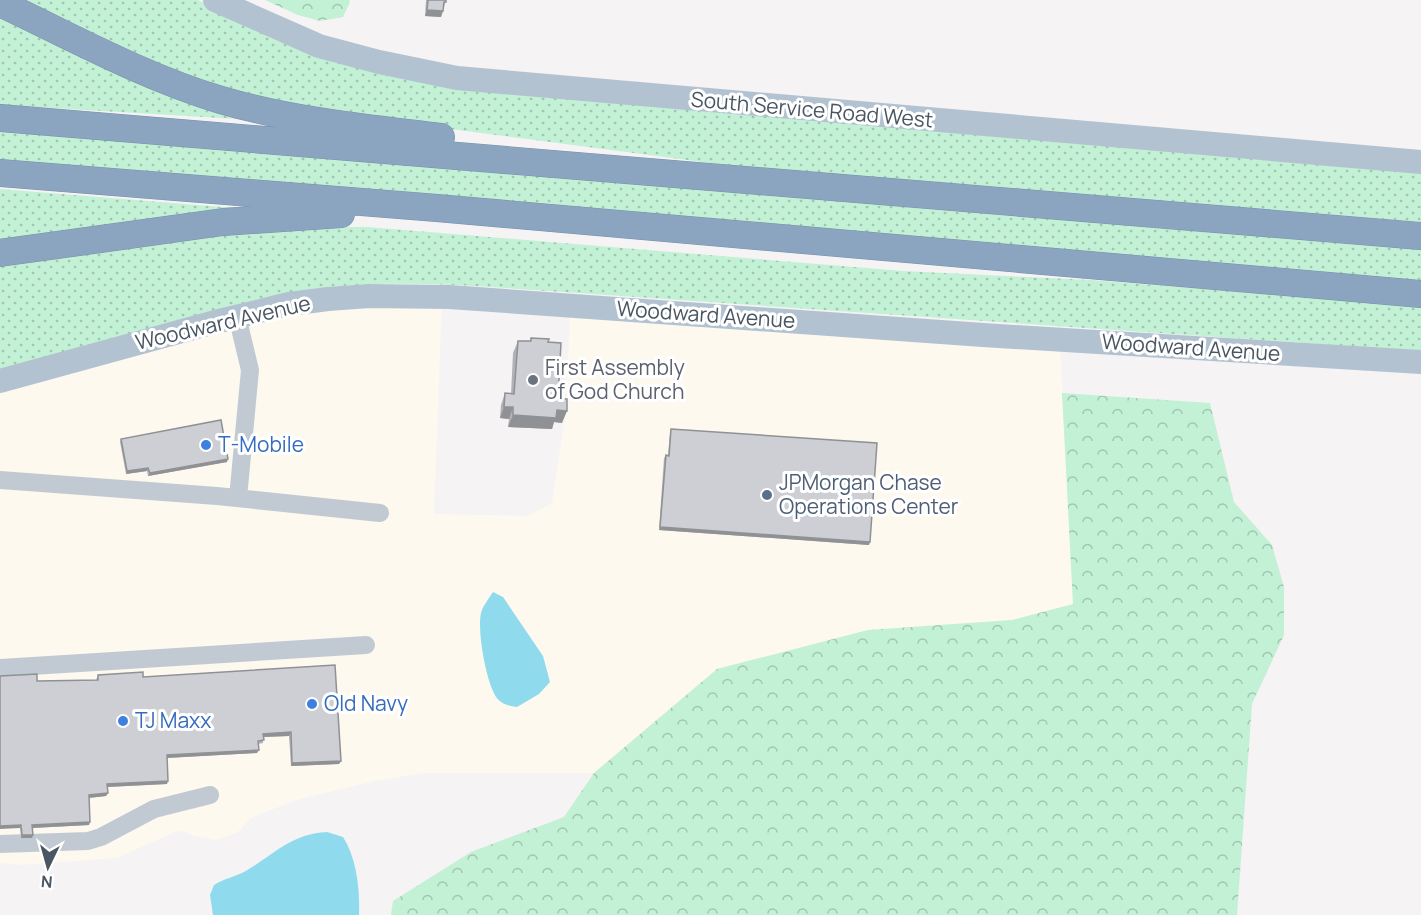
<svg xmlns="http://www.w3.org/2000/svg" width="1421" height="915" font-family="Manrope,sans-serif">
<style>
.commercial{fill:#fdf9ef}
.grass{fill:url(#grass-dots)}
.forest{fill:url(#forest-crowns)}
.water{fill:#90daee}
.lines{fill:none;stroke-linecap:round;stroke-linejoin:round}
.highway-casing{stroke:#7690ad;stroke-width:28}
.minor{stroke:#c1cad2;stroke-width:18}
.major{stroke:#b3c2d1;stroke-width:24}
.highway{stroke:#8ba5c1;stroke-width:27}
.wall{fill:#b0b2b7}
.shaded-wall{fill:#909195}
.building{fill:#cdcfd5;stroke:#909195;stroke-width:1.5}
.worship-dot{fill:#6b7280;stroke:#fff;stroke-width:2}
.shop-dot{fill:#3f7fe0;stroke:#fff;stroke-width:2}
.service-dot{fill:#5c6f8a;stroke:#fff;stroke-width:2}
.labels{text-anchor:middle;stroke-width:6;stroke-linejoin:round;paint-order:stroke}
.street-label{font-size:21px;fill:#4a5661;stroke:#fff}
.worship-label{font-size:21px;fill:#5b616d;stroke:#fff;text-anchor:start}
.shop-label{font-size:21px;fill:#366cbe;stroke:#fff;text-anchor:start}
.service-label{font-size:21px;fill:#4e5e75;stroke:#fff;text-anchor:start}
</style>
<defs>
<pattern id="grass-dots" width="8" height="8" patternUnits="userSpaceOnUse" patternTransform="scale(1.5)"><rect width="8" height="8" fill="#c3f1d5"/><path d="M2 2h.1M6 6h.1" fill="none" stroke="#a0c6b0" stroke-width="1.8" stroke-linecap="round"/></pattern>
<pattern id="forest-crowns" width="20" height="18" patternUnits="userSpaceOnUse" patternTransform="scale(1.5)"><rect width="20" height="18" fill="#c3f1d5"/><path d="M2 6a3 3 0 1 1 6 0M12 15a3 3 0 1 1 6 0" fill="none" stroke="#a0c6b0"/></pattern>
</defs>
<rect width="100%" height="100%" fill="#f5f3f3"/>
<path class="commercial" d="M442 304 434 514 528 516 552 503 566 409 570 313 1060 345 1073 604 1012 620 868 630 717 669 594 773H424L375 781 296 800 251 818 237 833 216 840 194 836 183 831 175 832 117 858 21 865 0 863V389L301 310Z"/>
<path class="grass" d="M17 0H198L251 26 332 56 1421 168V222L733 166 305 110 216 87 148 61Z
M0 10 255 120 0 105Z
M0 129 1421 246V283L0 165Z
M0 189 259 210 0 248Z
M320 227H368L903 271 1090 280 1421 306V351L578 293C500 288 420 280 342 286 295 289 250 301 204 313 135 332 68 354 0 375V262L254 231Z"/>
<path class="forest" d="M265 0H349L350 2 343 17 320 21 298 15Z
M1062 393 1210 403 1234 502 1272 545 1284 587V635L1252 704 1237 915H391L393 901 471 852 564 817 594 773 717 669 868 630 1012 620 1073 604Z"/>
<path class="water" d="M493 592 503 597 543 656 550 682 539 694 517 707C509 706 501 704 496 697 486 681 477 631 481 613 483 606 489 598 493 592Z
M327 832 343 837C357 859 360 890 359 915H213L210 895 214 885C223 879 234 877 244 872 274 855 290 834 327 832Z"/>
<g class="lines">
<g class="highway-casing">
<path id="highway" d="M0 3C72 37 144 77 221 100 293 121 367 128 441 137
M0 118 1421 236
M0 173 437 208 1421 294
M0 253 223 222 341 214"/>
</g>
<path class="minor" d="M237 316 250 370 238 498
M0 480 217 496 380 513
M0 668 366 645
M0 844 88 841 101 837 154 809 210 795"/>
<path class="major" d="M215 0 319 46 379 62 457 78 1421 162
M0 381 215 322 289 304 328 299 369 296 449 297 983 335 1421 362"/>
<use href="#highway" class="highway"/>
</g>
<path class="wall" d="M426 0H446L441 17 425 16Z
M531 338 548 342 562 423 554 422 552 429 508 427 509 419 500 418 501 405 505 393 511 394 513 353 518 341H530Z
M671 429 869 545 659 530 664 458 666 455 668 456 670 432Z
M121 439 227 462 148 476 147 471 126 474 120 442Z
M335 665 341 761 339 764 291 766 289 736 263 737V743L258 744 257 753 167 758V784L107 787 108 793 106 796 89 798V825L33 828V835L32 838H21L20 828 37 681 96 680 98 675 143 677Z"/>
<path class="shaded-wall" d="M427 10 443 11 441 17 425 16Z
M504 407H513L509 419 500 418Z
M557 410 567 411 562 423 554 422 552 429 508 427 513 415Z
M228 459 227 462 148 476 150 473Z
M148 468 147 471 126 474 127 471Z
M660 527 870 542 869 545 659 530Z
M291 732 289 736 262 737 263 734Z
M259 750 257 753 166 758 167 755Z
M341 761 339 764 291 766 292 763Z
M168 781 167 784 106 787 107 784Z
M108 793 106 796 87 798 89 795Z
M90 822 89 825 31 828 32 825Z
M21 825 20 828 0 829V826Z
M22 835H33L32 838H21Z"/>
<path class="building" d="M428 0H446V2H444L443 11 427 10Z
M531 338 549 339 548 342 561 343 558 399H567V411L557 410 556 418 513 415V407H504L505 393 514 394 518 341H531Z
M221 420 228 459 150 473 148 468 127 471 121 439Z
M671 429 877 443 870 542 660 527 666 455 669 456Z
M335 665 341 761 292 763 291 732 263 734 264 740 258 741 259 750 167 755 168 781 107 784 108 793 89 795 90 822 32 825 33 835H22L21 825 0 826V676L37 674V681L98 680V675L143 672V677Z"/>
<circle class="worship-dot" cx="533" cy="380" r="6"/>
<g class="shop-dot">
<circle cx="206" cy="445" r="6"/>
<circle cx="312" cy="704" r="6"/>
<circle cx="123" cy="721" r="6"/>
</g>
<circle class="service-dot" cx="767" cy="495" r="6"/>
<g class="labels">
<g class="street-label">
<text transform="translate(812 110) rotate(5)" y="7">South Service Road West</text>
<text transform="translate(706 315) rotate(4)" y="7">Woodward Avenue</text>
<text transform="translate(223 323) rotate(-13)" y="7">Woodward Avenue</text>
<text transform="translate(1191 348) rotate(4)" y="7">Woodward Avenue</text>
</g>
<g class="worship-label">
<text x="545" y="375">First Assembly<tspan x="545" dy="24">of God Church</tspan></text>
</g>
<g class="shop-label">
<text x="218" y="452">T-Mobile</text>
<text x="324" y="711">Old Navy</text>
<text x="135" y="728">TJ Maxx</text>
</g>
<g class="service-label">
<text x="779" y="490">JPMorgan Chase<tspan x="779" dy="24">Operations Center</tspan></text>
</g>
</g>
<g transform="translate(48 867) rotate(185)" stroke="#ffffff" stroke-width="4.5" paint-order="stroke">
<path d="M0-4.5L10 22L0 15L-10 22Z" fill="#4a5661"/>
<text y="-9" font-size="16" font-weight="bold" text-anchor="middle" fill="#4a5661">N</text>
</g>
</svg>
